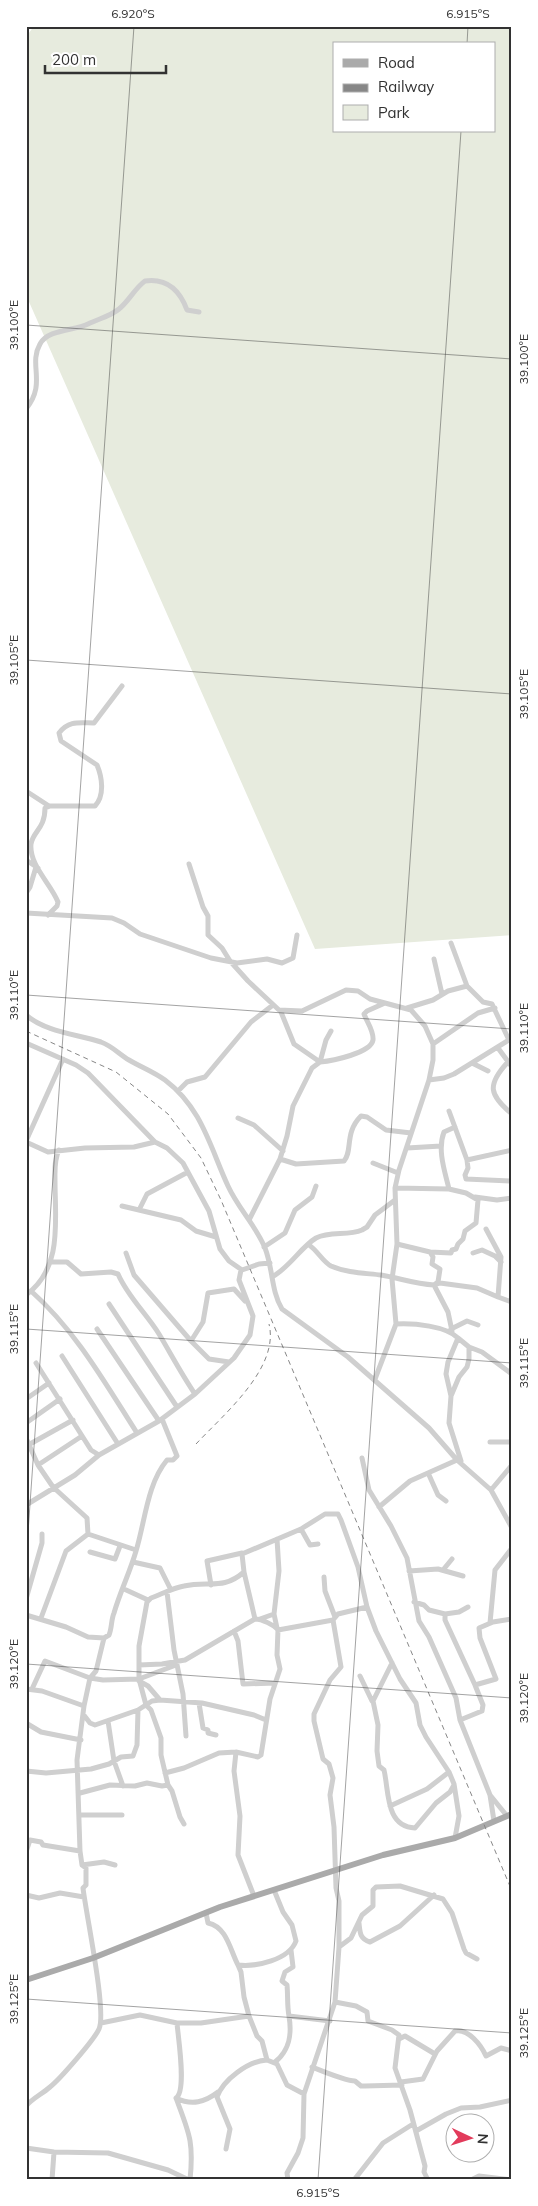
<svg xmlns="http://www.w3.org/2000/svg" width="538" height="2206" font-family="Mulish,sans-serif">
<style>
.green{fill:#e7ebde;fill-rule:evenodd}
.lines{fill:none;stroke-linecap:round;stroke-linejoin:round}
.minor{stroke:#cfcfcf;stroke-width:5}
.major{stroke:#aaa;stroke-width:6}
.rail{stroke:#878787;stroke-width:1;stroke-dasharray:5 4;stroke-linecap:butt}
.ticks{fill:none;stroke:#323232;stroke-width:1;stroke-opacity:0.45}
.neatline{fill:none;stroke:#323232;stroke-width:2}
.ticks-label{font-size:12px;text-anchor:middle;fill:#323232}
</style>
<rect width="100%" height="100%" fill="#fff"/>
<path class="green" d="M34 26H512V935L315 949 26 295V37ZM334 44H494V131H334Z"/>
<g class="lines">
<path class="minor" d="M26 409C47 383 28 365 40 344 48 329 74 331 88 324 98 319 111 316 119 309 129 301 135 288 145 281 167 278 180 291 187 310L199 312
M26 791 49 806
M26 860 38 868
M189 864 203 907 208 916V935L222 948 230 961 248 981 279 1010 302 1011 346 990 358 991 370 999 411 1010 425 1026 433 1044V1060L429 1080 399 1170 395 1188 397 1244 392 1279 396 1324 375 1379
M26 893 30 887 36 867
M26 913 112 918 124 923 140 934 211 958 237 963 267 959 282 963 293 958 297 935
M48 915 57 906 58 902C51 884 29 865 31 844 33 831 45 829 45 808L50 806H95C105 795 102 777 97 765L61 741 59 733C69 720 80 723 94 723L122 686
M451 943 467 986 483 1002 492 1004 508 1038 512 1040
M434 959 442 994
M407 1008 433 1000 448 991 467 986
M281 1012 294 1044 320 1062C332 1061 371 1053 373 1040 374 1031 367 1022 364 1014L367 1011 385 1003
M26 1015C46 1032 76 1034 101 1042 112 1046 119 1054 129 1060 141 1067 154 1072 165 1080 202 1108 210 1147 228 1186 238 1208 256 1226 265 1248 273 1268 271 1291 282 1309L348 1357 429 1428 457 1460 491 1490 512 1528
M26 1043 76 1065 88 1073 155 1142 167 1148 183 1163 209 1211 220 1249 229 1261 242 1270 259 1264 270 1263
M433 1044 478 1013 495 1008
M498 1048 512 1067
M472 1063 488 1071
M507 1063C487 1085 489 1095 512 1114
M429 1080 444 1078 454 1074 509 1040
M178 1091 187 1082 205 1077 251 1022 273 1005
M449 1111 467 1160 468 1168 465 1175 466 1179 512 1181
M238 1118 254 1125 283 1151
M26 1141 63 1059
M26 1142 48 1152 85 1148 134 1147 155 1142
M407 1148 441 1146
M280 1159 296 1164 344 1161C353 1151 344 1133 361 1116L367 1117 386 1130 411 1133
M467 1160 512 1150
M373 1163 398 1173
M395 1188 449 1189 466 1193 478 1200 476 1223 465 1231 463 1239 458 1244 456 1249 452 1250 451 1253 430 1252
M449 1189C445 1172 437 1150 444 1132L455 1127
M475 1197 497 1200 512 1198
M122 1206 181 1220 196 1231 216 1237
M139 1210 147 1194 188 1172
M249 1220 280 1159 287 1136 293 1106 312 1068 320 1062 326 1040 331 1031
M486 1229 501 1257 498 1297 512 1302
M309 1245C317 1250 323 1262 331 1266 347 1273 364 1273 381 1275 399 1278 415 1284 434 1285L438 1282 440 1269 432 1264 433 1257 430 1252 397 1244
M264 1247 285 1233 295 1210 312 1197 316 1186
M126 1253 134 1275 191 1341 209 1359 229 1362
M473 1253 482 1250 495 1256 501 1262
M52 1262H67L81 1274 111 1272 118 1274C128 1297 146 1313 159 1334 171 1354 182 1375 195 1394
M272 1277C290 1267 301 1247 316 1238 330 1231 348 1236 362 1230L367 1227 375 1215 395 1200
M31 1291C76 1331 105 1383 137 1433
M26 1295C63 1268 55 1221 55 1181 55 1171 54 1160 59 1150
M109 1304 177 1407
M396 1324C414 1323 446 1326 458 1338
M97 1329 159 1421
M451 1329 467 1321 478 1325
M452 1331 448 1312 434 1285 440 1283 477 1288 498 1297
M191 1341 203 1322 208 1293 234 1289 245 1301
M469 1347 482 1352 512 1374
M62 1356 118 1444
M36 1363 91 1450 99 1455
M451 1396 459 1377 467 1367 469 1359V1347L458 1338 448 1362 446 1374 451 1396 449 1423 461 1461
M26 1399 49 1383
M26 1423 60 1399
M26 1438 38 1465 53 1487 87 1518 88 1534 136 1550
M490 1442H512
M30 1444 73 1420
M362 1458 369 1490 391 1526 407 1558 419 1621 429 1637 456 1698 460 1720 490 1795 494 1821
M38 1465 82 1436
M429 1475 438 1495 446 1501
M491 1490 512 1465
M26 1505 75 1475 99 1455 159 1421 195 1394 234 1358 250 1335 253 1316 239 1280 241 1270
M379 1507 410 1481 457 1460
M301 1529 310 1545 318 1544
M90 1552 115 1559 120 1546
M133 1562 160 1568 171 1590
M443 1570 452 1559
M409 1571 438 1569 463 1576
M244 1572 255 1619
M324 1577 325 1591 335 1617
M211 1585 207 1561 242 1553
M124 1589 148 1600
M167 1592 174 1650 183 1694 186 1736
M26 1599 42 1543V1534
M414 1602 424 1605 429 1610 445 1614V1620L475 1685
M445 1614 459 1612 468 1607
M26 1615 66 1627 88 1637 104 1638
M41 1618 66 1551 88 1534
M260 1619 274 1614
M490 1623 495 1570 512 1548
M277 1628 274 1614 279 1571 277 1539
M278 1630 333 1620
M234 1631 238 1641 243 1684 275 1683
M392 1663 373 1701 378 1725 377 1751 379 1766 384 1770C389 1790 385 1827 415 1828L436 1803 450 1792 454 1785
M139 1665 162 1664 185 1660 255 1619C262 1619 274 1625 278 1630L277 1655 280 1669 270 1699 261 1755 258 1757 236 1752 219 1753 184 1768 165 1773
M360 1676 372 1701
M139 1681 148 1686 160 1700
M26 1689 42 1691 84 1706
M32 1689 45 1661 90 1678 103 1680 139 1679 176 1665
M199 1703 203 1728 208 1730V1733L216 1735
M83 1714 90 1723 95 1725 138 1710 152 1701 160 1700 202 1703 254 1715 266 1720
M460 1720 482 1711 483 1705 475 1685 496 1679 480 1638 479 1628 493 1622 511 1619
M108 1721 114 1761 123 1786
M26 1723 41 1732 81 1740
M236 1752 234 1771 240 1816 238 1855 254 1896
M26 1771 46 1773 91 1769 109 1764 121 1757 133 1756 137 1745 138 1710
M80 1793 110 1785 135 1786 147 1783 162 1786 168 1785
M490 1795 507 1816
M390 1806 427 1789 449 1772
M80 1815H122
M184 1824 180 1817 172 1791 168 1785 161 1755V1738L151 1710 146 1705 139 1679V1646L147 1602 151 1598C162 1594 173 1588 184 1586 209 1580 222 1591 244 1572L242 1554 301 1529 325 1514H338L341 1520 358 1567 367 1607 376 1631 400 1679 416 1703 420 1725 426 1737 449 1772 454 1784 459 1816 455 1838
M26 1852 30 1840 41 1842 43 1845 80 1851
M82 1865 104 1862 115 1865
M26 1895 39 1898 60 1893 84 1897
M206 1913 208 1923C227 1927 230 1950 238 1965 256 1967 289 1960 296 1941L292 1925 283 1912 274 1890
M359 1923C360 1933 360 1939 370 1942L400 1926 434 1895
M339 1947 351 1938 362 1915 373 1906V1890L376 1887 400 1886 443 1899 452 1913 464 1949 466 1953 477 1959
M238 1965 241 1972 244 1997 249 2016 257 2036 262 2041 267 2060 277 2064 287 2085 304 2094
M335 2002 356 2006 367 2012 368 2021 392 2030 399 2035 395 2068 410 2110 425 2166 424 2172 428 2180
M289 2016 330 2021
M101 2023 140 2015 177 2023H201L249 2016
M177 2023C178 2037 187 2091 176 2098 189 2133 194 2141 190 2180
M399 2039 405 2036 435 2054
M275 2062C290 2050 292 2034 289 2016 287 2006 288 1995 287 1985L282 1981 285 1972 293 1967 291 1950
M312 2067C322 2071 346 2081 355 2081L361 2086H365L402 2085
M401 2082 423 2079 437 2051 455 2031C468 2028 481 2045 486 2056L501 2048 512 2051
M176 2098C192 2106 205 2102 218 2092
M26 2106C33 2098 42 2094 50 2087 60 2079 94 2040 99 2029 107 2012 86 1914 83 1888L86 1885V1868L82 1865 80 1851 77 1760 84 1706 90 1678 96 1671 104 1638 109 1635C112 1628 111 1620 114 1613 120 1592 130 1572 136 1551 145 1522 147 1484 167 1460H173L177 1456 162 1419
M416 2131 446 2114 461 2108 480 2107 512 2100
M26 2148 54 2152 108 2153 168 2170 189 2180
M226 2149 230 2129 217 2097C223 2080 248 2061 267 2060
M52 2180 54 2152
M288 2180 287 2173 298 2153 303 2138 304 2094 335 2002 339 1947V1901L336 1888 334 1827 330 1795 333 1778 329 1764 323 1759 314 1721V1714L330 1680 341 1667 333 1620 338 1614 367 1607
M354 2180 383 2143 413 2124
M471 2180 479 2176 512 2180"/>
<path class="major" d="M26 1980 93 1958 220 1907 383 1855 455 1838 512 1814"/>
<path class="rail" d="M26 1031 116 1072 168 1114 201 1158 221 1200 512 1891
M196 1444C223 1415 280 1368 269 1324"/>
</g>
<path class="ticks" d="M467 44 468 26M26 325 512 359M26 660 512 694M26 995 512 1029M26 1329 512 1363M26 1561 134 26M26 1664 512 1698M26 1999 512 2033M318 2180 461 131"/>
<rect width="538" height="2206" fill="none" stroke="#ffffff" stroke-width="55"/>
<rect x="333" y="42" width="162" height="90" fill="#ffffff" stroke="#adadad"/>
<rect x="343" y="59" width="25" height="8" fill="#aaaaaa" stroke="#adadad"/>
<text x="378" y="68" font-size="15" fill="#323232">Road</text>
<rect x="343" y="84" width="25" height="8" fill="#878787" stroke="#adadad"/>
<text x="378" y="92" font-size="15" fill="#323232">Railway</text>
<rect x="343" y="105" width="25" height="15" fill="#e7ebde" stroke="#adadad"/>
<text x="378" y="118" font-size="15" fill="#323232">Park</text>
<g transform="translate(470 2138) rotate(94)"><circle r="24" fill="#ffffff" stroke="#adadad"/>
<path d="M0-4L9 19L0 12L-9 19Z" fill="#e23b5b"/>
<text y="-8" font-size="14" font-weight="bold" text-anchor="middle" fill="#323232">N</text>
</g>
<path d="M45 65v8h121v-8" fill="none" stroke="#323232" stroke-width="2.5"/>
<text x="52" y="65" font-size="15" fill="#323232" stroke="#ffffff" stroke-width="4" paint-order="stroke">200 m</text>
<rect x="28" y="28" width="482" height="2150" class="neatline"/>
<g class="ticks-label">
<text x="133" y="18">6.920°S</text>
<text x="468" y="18">6.915°S</text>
<text transform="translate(14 325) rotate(-90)" y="4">39.100°E</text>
<text transform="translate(524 359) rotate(-90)" y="4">39.100°E</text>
<text transform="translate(14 660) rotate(-90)" y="4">39.105°E</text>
<text transform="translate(524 694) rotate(-90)" y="4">39.105°E</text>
<text transform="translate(14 995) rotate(-90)" y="4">39.110°E</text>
<text transform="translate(524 1028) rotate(-90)" y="4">39.110°E</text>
<text transform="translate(14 1329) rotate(-90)" y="4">39.115°E</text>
<text transform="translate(524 1363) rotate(-90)" y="4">39.115°E</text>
<text transform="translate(14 1664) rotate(-90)" y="4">39.120°E</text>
<text transform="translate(524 1698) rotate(-90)" y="4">39.120°E</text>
<text transform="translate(14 1999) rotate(-90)" y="4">39.125°E</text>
<text transform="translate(524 2033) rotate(-90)" y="4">39.125°E</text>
<text x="318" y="2197">6.915°S</text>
</g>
</svg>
